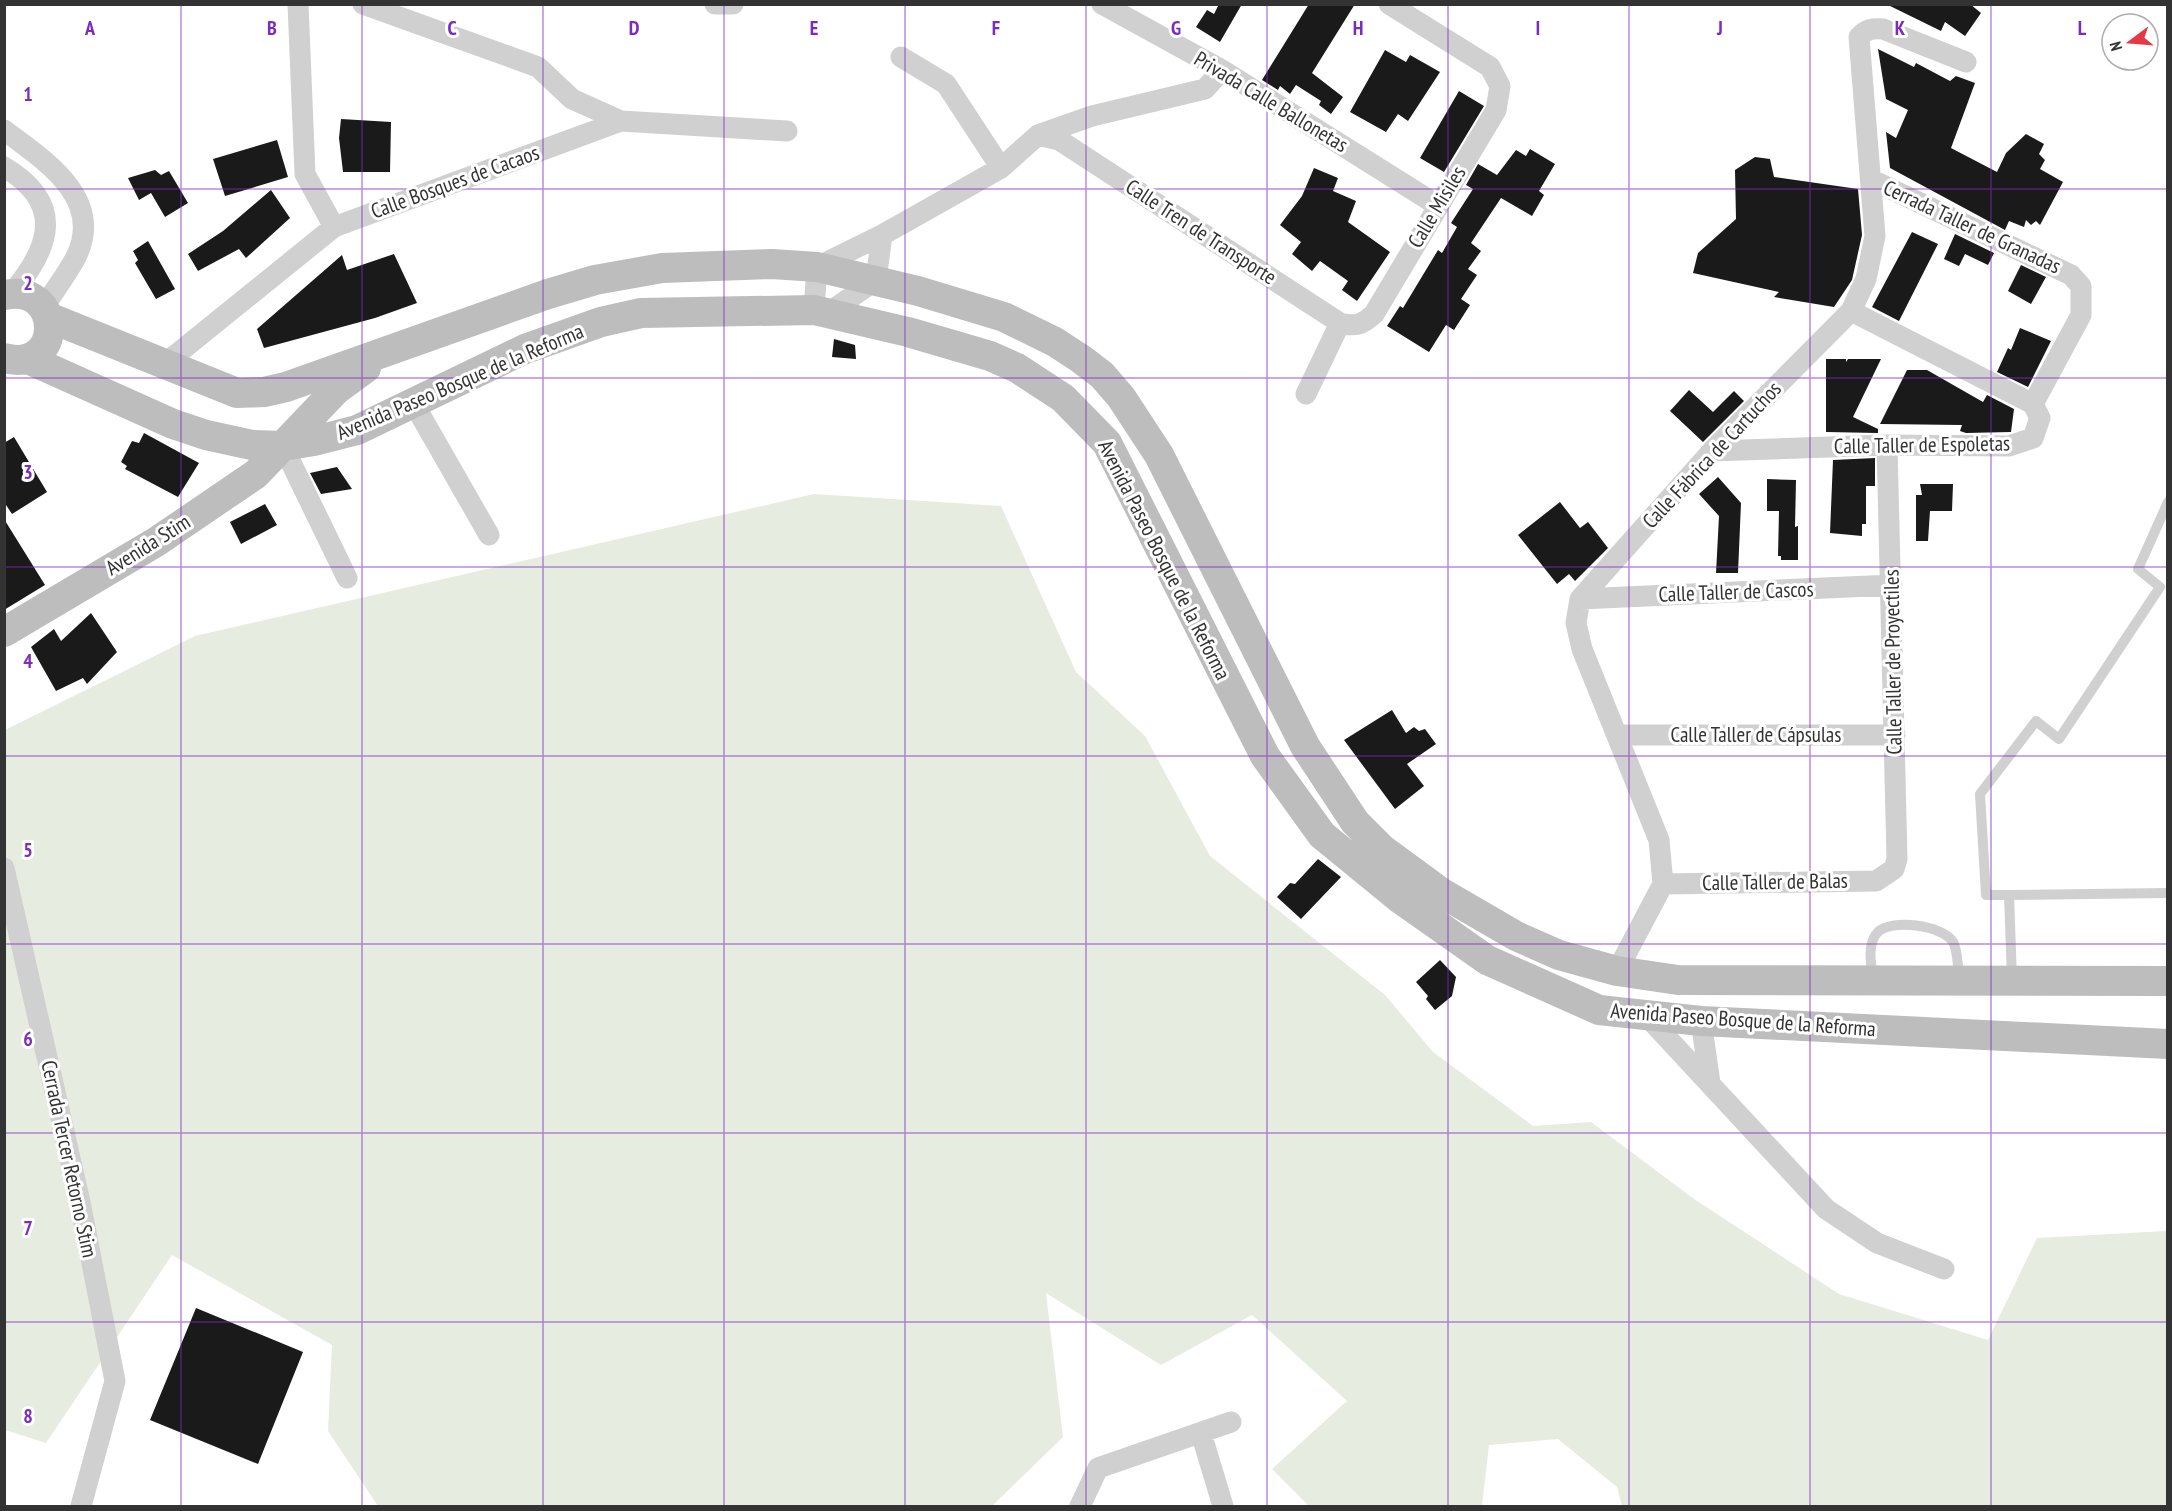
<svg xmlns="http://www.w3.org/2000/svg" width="2172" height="1511" font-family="'PT Sans Narrow',sans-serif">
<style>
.green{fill:#e6ecdf}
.building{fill:#1a1a1a}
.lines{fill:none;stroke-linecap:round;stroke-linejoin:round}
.lane{stroke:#d0d0d0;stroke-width:10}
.street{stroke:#d0d0d0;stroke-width:21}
.secondary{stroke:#bdbdbd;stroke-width:30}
.grid{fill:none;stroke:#7b2cbf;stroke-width:1.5;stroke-opacity:0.55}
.labels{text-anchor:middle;stroke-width:6;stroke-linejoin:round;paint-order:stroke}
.street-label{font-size:21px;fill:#333;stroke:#fff}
.grid-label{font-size:20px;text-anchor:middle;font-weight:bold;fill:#7b2cbf;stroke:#fff;stroke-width:6;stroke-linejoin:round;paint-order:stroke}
</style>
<rect width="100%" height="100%" fill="#fff"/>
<path class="green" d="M814 494 1001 506 1076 672 1145 736 1210 856 1385 995 1433 1052 1533 1126 1591 1122 1694 1199 1839 1294 1988 1340 2037 1238 2167 1231V1506H1622L1617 1487 1558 1439 1489 1445 1482 1506H1309L1272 1469 1347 1401 1252 1315 1161 1365 1046 1293 1063 1437 992 1506H378L328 1431 332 1345 172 1255 46 1443 5 1430V730L195 636Z"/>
<path class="building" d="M1219 4H1242L1220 42 1196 27 1207 10 1214 14Z
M1309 4H1355L1312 73 1343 97 1331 114 1319 105 1321 101 1296 85 1290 94 1280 86 1278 90 1262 80Z
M1886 4H1970L1981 13 1965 36 1945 22 1941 31Z
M1878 49 1914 67 1916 63 1950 81 1956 76 1975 83 1951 148 1997 172 2006 153 2026 134 2044 144 2039 154 2045 160 2040 169 2063 182 2040 225 2036 221 2031 225 2026 220 2024 227 2009 221 2005 230 1890 168 1886 132 1896 138 1908 110 1886 99Z
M1385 50 1406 62 1410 55 1440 72 1408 121 1398 114 1386 132 1350 112Z
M1459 91 1484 106 1444 172 1420 158Z
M341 119 391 122 390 172H343L339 138Z
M277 140 288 177 225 196 213 159Z
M1530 149 1555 164 1539 191 1544 195 1532 216 1501 198 1471 243 1481 251 1468 269 1477 275 1461 299 1470 305 1454 330 1446 325 1429 352 1387 326 1400 306 1403 308 1438 250 1442 253 1457 227 1451 223 1473 189 1466 185 1478 164 1497 175 1516 150 1526 156Z
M1755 157 1770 159 1774 177 1858 189 1862 235 1852 280 1834 307 1774 297 1779 292 1693 273 1698 253 1736 219 1735 170Z
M1314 168 1338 178 1333 191 1356 201 1348 222 1390 252 1357 301 1342 290 1348 281 1320 261 1312 271 1292 254 1301 242 1280 225 1302 196Z
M155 170 161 175 169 171 188 203 165 217 151 193 139 200 128 178Z
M271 190 290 218 246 258 239 249 198 271 188 254 223 231Z
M1912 232 1938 244 1899 321 1872 307Z
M1955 234 1994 253 1988 265 1965 254 1959 266 1944 259Z
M148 241 175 289 156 299 135 263 138 260 133 251Z
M394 254 417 303 375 318 264 348 257 329 342 255 347 270Z
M2021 265 2046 277 2031 304 2008 291Z
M2020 328 2051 341 2028 387 1997 372 2008 348 2011 350Z
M834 339 855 345 856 359 832 357Z
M1826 359H1846V362L1848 359H1881L1853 417 1878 429V433L1826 432Z
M1907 370H1927L1983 402 1987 395 2014 409 2011 432 1966 433 1960 431 1962 425 1880 424Z
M1689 390 1713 412 1734 391 1744 401 1703 442 1670 411Z
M144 433 199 463 178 497 125 469 127 466 121 462 132 441 139 443Z
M14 437 47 492 12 514 4 502V443Z
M1875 458V486H1866V524H1862V536L1830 533 1833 460Z
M337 467 352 489 321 494 310 473Z
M1718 477 1741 503 1738 573H1716L1719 516 1699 494Z
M1767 479 1796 480 1795 527 1798 526V560H1781V556H1778L1779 511H1767Z
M1920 484H1953L1952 511H1930L1928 541H1916V495H1922Z
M1560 502 1580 528 1588 522 1608 548 1575 581 1569 574 1557 584 1518 535Z
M265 504 277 525 241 544 230 522Z
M4 519 45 585 4 610Z
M91 613 117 652 87 684 83 678 56 691 31 647 54 629 61 641Z
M1392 710 1406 733 1414 727 1419 731 1425 729 1436 744 1407 764 1424 786 1395 809 1344 740Z
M1318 859 1341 877 1301 919 1277 897 1290 883 1295 884Z
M1440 960 1456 977 1452 996 1435 1010 1426 999 1428 996 1416 982Z
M196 1308 303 1352 258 1464 150 1420Z"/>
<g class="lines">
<path class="lane" d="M2009 895H1986L1980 794 2036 721 2059 739 2160 587 2138 569 2168 502
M1873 978C1871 965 1867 944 1877 933 1890 918 1943 925 1953 942 1958 951 1958 969 1959 979
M2012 979 2009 895 2168 893"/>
<path class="street" d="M298 4 305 174 334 227
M363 4 538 67 572 99 621 121
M715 4H733
M1102 4 1222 70 1437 205
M901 57 946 84 1001 168
M4 130C44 160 105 198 76 257 67 274 54 291 44 307
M1038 135 1059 140 1340 323C1355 327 1362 325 1374 314L1496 110 1500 86 1490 67 1389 4
M4 167C65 203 51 247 12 293
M1872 180 2071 275 2081 286V315L2033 404
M814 310 817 267 882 235 1001 168 1038 135 1092 116 1205 89 1222 70
M828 313 876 280 882 235
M167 362 334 227 621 121 787 131
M1306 394 1340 323
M414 404 489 535
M283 446 347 578
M1712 451 1887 445 2009 446 2033 438 2040 418 2033 404 1851 311
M1580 599 1892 585
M1618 735H1895
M4 868 80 1202 115 1381 81 1506
M1663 884 1876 881 1894 869 1897 859 1887 445
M1617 971 1663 884 1659 840 1582 649 1576 623 1580 599 1712 451 1851 311 1866 279 1875 236 1859 37C1866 29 1873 28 1883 29L1966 62
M1645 1014 1826 1209 1877 1243 1944 1269
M1701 1021 1710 1083
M1201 1433 1223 1506
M1080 1506 1098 1468 1231 1422"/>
<path class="secondary" d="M4 295C64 282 64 374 4 358
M48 317 237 393 264 392 286 387 548 294 595 280 662 268 772 264 817 267 918 291 1004 317 1055 342 1081 359 1102 375 1121 397 1159 455 1305 746 1355 822 1382 849 1442 893 1516 936 1559 955 1617 971 1678 980 2168 981
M28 359 173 424 206 435 252 445 283 446 314 441 357 430 525 349 601 322 641 313 814 310 908 332 990 356 1017 368 1063 398 1107 443 1265 756 1322 835 1399 898 1487 960 1599 1010 1701 1021 2168 1044
M4 632 156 542 256 474 336 390 366 368"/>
</g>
<path class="grid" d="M181 4V1506M362 4V1506M543 4V1506M724 4V1506M905 4V1506M1086 4V1506M1267 4V1506M1448 4V1506M1629 4V1506M1810 4V1506M1991 4V1506M4 189H2168M4 378H2168M4 567H2168M4 756H2168M4 944H2168M4 1133H2168M4 1322H2168"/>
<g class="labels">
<g class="street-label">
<text transform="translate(1271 102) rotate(31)" y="7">Privada Calle Ballonetas</text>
<text transform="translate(455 182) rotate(-20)" y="7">Calle Bosques de Cacaos</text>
<text transform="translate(1437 207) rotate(-59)" y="7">Calle Misiles</text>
<text transform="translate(1972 227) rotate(25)" y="7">Cerrada Taller de Granadas</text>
<text transform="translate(1201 232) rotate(33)" y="7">Calle Tren de Transporte</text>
<text transform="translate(460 382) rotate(-23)" y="7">Avenida Paseo Bosque de la Reforma</text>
<text transform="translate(1922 445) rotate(-1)" y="7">Calle Taller de Espoletas</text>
<text transform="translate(1712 455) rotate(-47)" y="7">Calle Fábrica de Cartuchos</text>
<text transform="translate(148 545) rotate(-32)" y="7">Avenida Stim</text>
<text transform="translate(1164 560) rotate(63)" y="7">Avenida Paseo Bosque de la Reforma</text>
<text transform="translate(1736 592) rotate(-2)" y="7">Calle Taller de Cascos</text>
<text transform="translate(1893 662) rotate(-91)" y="7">Calle Taller de Proyectiles</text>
<text x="1756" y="742">Calle Taller de Cápsulas</text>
<text transform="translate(1775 882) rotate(-1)" y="7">Calle Taller de Balas</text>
<text transform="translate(1743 1020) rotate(4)" y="7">Avenida Paseo Bosque de la Reforma</text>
<text transform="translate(69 1159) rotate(78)" y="7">Cerrada Tercer Retorno Stim</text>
</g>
</g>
<g class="grid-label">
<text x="90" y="35">A</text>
<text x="272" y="35">B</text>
<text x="452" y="35">C</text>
<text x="634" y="35">D</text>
<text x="814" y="35">E</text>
<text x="996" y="35">F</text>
<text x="1176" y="35">G</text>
<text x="1358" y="35">H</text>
<text x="1538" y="35">I</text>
<text x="1720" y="35">J</text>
<text x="1900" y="35">K</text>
<text x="2082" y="35">L</text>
<text x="28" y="101">1</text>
<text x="28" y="290">2</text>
<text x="28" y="479">3</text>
<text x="28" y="668">4</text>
<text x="28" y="857">5</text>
<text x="28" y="1046">6</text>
<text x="28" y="1235">7</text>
<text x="28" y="1423">8</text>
</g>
<rect width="2172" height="1511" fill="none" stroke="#333333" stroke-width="12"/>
<g transform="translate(2130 42) rotate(254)"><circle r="28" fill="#ffffff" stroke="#adadad" stroke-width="1.5"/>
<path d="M0-4.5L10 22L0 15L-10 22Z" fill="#e63946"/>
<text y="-9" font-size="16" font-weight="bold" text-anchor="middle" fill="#333333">N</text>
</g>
</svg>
